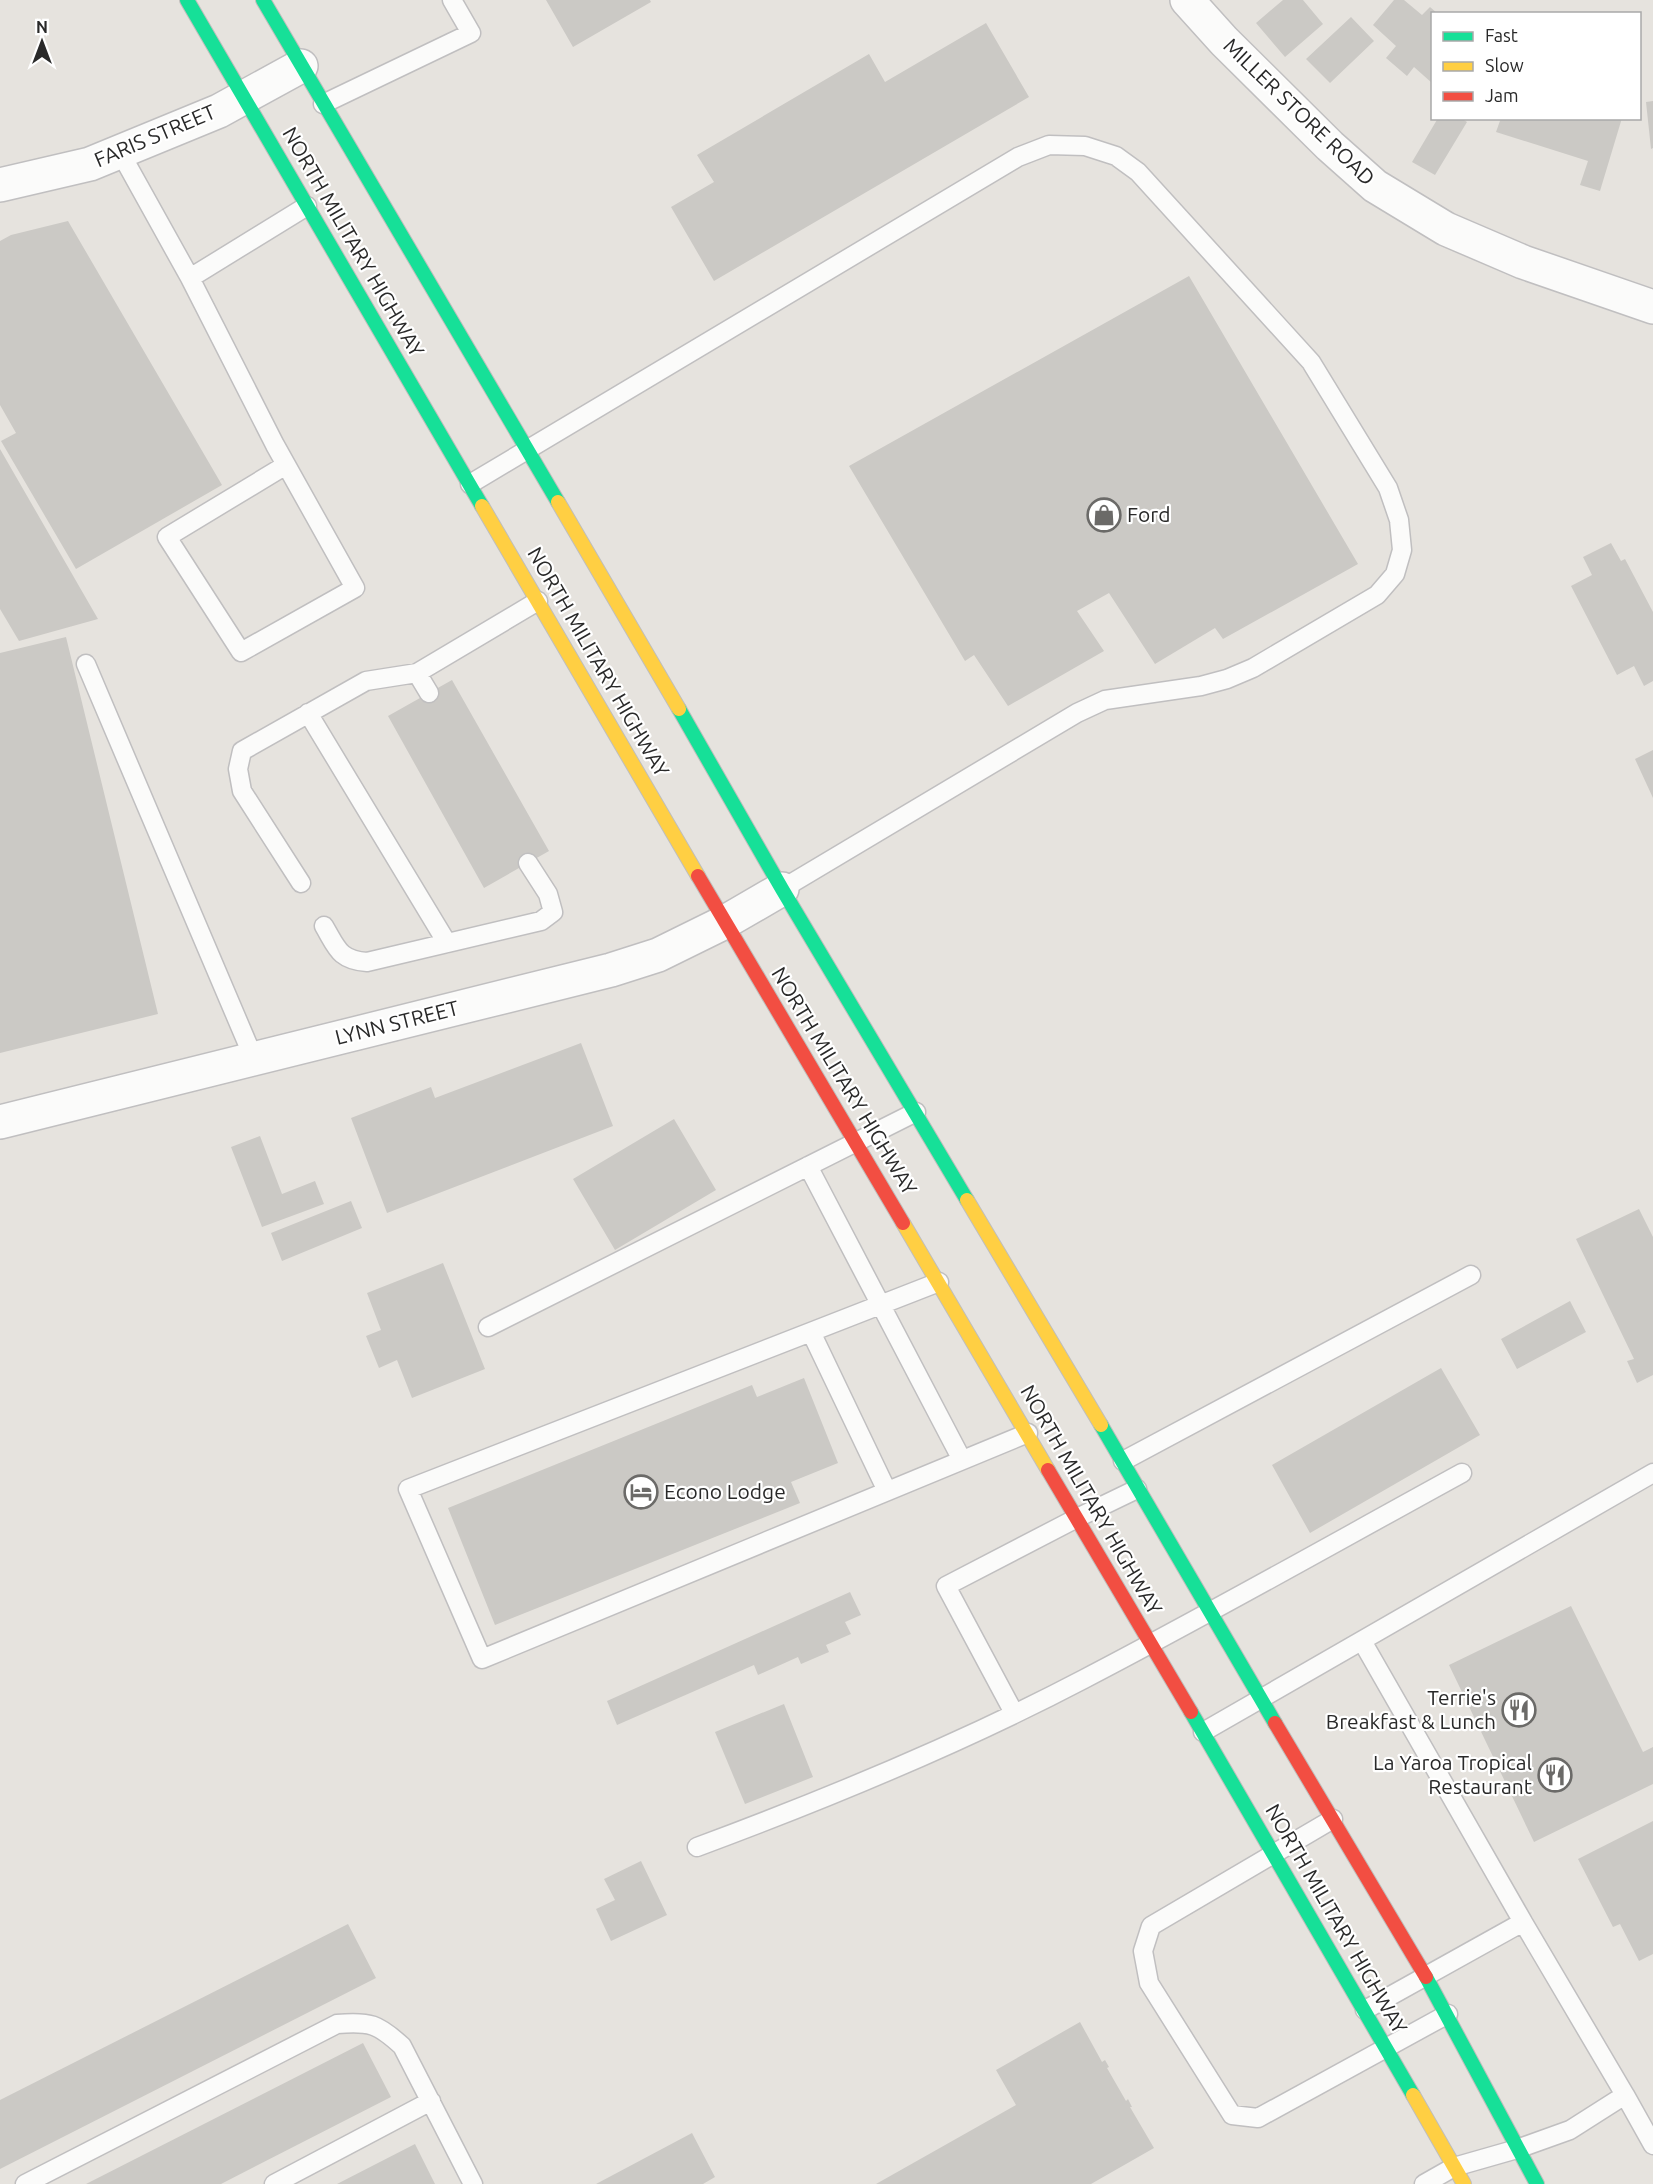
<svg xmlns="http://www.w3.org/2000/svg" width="1653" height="2184" font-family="Ubuntu,sans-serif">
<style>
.building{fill:#cbc9c5}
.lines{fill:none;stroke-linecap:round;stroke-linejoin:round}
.lane-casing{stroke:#c0bfc0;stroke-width:21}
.street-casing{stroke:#c0bfc0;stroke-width:36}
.fast-casing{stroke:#bfbebc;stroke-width:16}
.slow-casing{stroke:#bfbebc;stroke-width:16}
.jam-casing{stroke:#bfbebc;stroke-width:16}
.lane{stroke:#fbfbfa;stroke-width:18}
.street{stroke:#fbfbfa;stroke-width:33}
.fast{stroke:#16e098;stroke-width:14}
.slow{stroke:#ffcf43;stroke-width:14}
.jam{stroke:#f24e42;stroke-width:14}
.labels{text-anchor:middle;stroke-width:4.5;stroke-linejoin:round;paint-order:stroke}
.street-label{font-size:21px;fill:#292929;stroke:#fff}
.poi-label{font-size:21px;fill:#292929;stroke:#fff;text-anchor:start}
</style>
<rect width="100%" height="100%" fill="#e6e3de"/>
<path class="building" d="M546 0H650L651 2 573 47Z
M1283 0H1303L1323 24 1285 57 1256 23Z
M1394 0H1404L1422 15 1430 7 1438 14H1432V83L1414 67 1407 76 1386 58 1396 46 1373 25Z
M1351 17 1374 41 1330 83 1306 59Z
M986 23 1029 97 714 281 671 207 714 182 697 155 869 54 885 82Z
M1653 101V148L1651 149 1646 102Z
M1438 118H1461L1467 122 1435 175 1412 162Z
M1501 118H1622L1600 191 1580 185 1588 161 1496 132Z
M68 221 222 485 76 569 1 441 16 433 0 405V241L11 235Z
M1189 276 1358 564 1223 639 1215 628 1155 664 1109 593 1077 611 1104 651 1008 706 974 655 965 661 849 466Z
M0 449 98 619 19 641 0 609Z
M1611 543 1621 561 1625 559 1653 612V681L1644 686 1634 666 1617 675 1571 586 1592 575 1583 557Z
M66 637 158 1014 0 1053V653Z
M452 680 549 851 484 888 388 716Z
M1653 750V798L1635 759Z
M581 1043 613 1126 387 1213 351 1118 431 1087 435 1098Z
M674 1119 716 1190 615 1250 573 1179Z
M260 1136 282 1194 315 1181 324 1204 262 1227 231 1147Z
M351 1201 362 1228 282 1261 271 1233Z
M1639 1209 1653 1237V1375L1637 1383 1627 1361 1634 1359 1576 1239Z
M443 1263 485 1369 412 1398 397 1360 379 1368 366 1336 381 1330 367 1293Z
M1570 1301 1586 1332 1517 1369 1501 1339Z
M1441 1368 1480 1435 1310 1533 1272 1465Z
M804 1378 838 1463 791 1482 800 1503 495 1625 448 1508 752 1385 757 1397Z
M850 1592 861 1615 845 1622 851 1634 826 1645 829 1652 801 1664 798 1657 758 1675 754 1665 617 1725 607 1701Z
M1571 1606 1643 1752 1653 1747V1784L1534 1842 1449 1665Z
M784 1704 813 1777 745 1804 715 1732Z
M1653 1821V1954L1639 1961 1620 1924 1613 1927 1578 1859Z
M641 1861 667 1915 611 1941 596 1909 615 1900 604 1879Z
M348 1924 376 1978 0 2169V2100Z
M1080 2022 1102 2062 1105 2060 1109 2067 1107 2068 1126 2101 1128 2099 1132 2107H1130L1154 2148 1091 2184H876L1016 2105 996 2070Z
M363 2043 391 2097 221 2184H86Z
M692 2133 715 2177 703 2184H596Z
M415 2144 435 2184H337Z"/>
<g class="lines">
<g class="lane-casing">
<path id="lane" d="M323 104 471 33 452 0
M120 152 190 278 307 206
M190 278 275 445 355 588 241 652 167 537 286 465
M470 484 1018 157 1049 145 1085 146 1116 156 1138 172 1311 362 1388 488 1399 520 1402 550 1395 574 1377 595 1253 668 1227 679 1201 686 1105 700 1077 713 782 889
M86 664 254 1059
M417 673 429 693
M308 713 447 943
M301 883 242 791 238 769 242 751 366 681 417 673 538 601
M324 926C337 948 339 960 367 962L541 921 553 912 548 894 528 863
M808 1166 962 1460
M939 1282 408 1489 482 1659 1028 1433
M488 1327 916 1112
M811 1332 887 1491
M1123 1461 1471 1275
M1362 1641 1523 1922 1365 2010
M1014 1713 946 1586 1077 1518 1137 1489
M1203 1732 1653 1473
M1333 1819 1151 1926 1143 1951 1149 1983 1232 2115 1258 2118 1448 2014
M697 1847C829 1798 960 1744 1084 1679 1211 1613 1336 1542 1462 1473
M1625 2095 1653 2145
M25 2184 337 2024C370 2021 378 2024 402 2046L473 2184
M274 2184 431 2101
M1424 2184 1454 2167 1517 2149 1570 2130 1625 2095 1523 1922"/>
</g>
<g class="street-casing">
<path id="street" d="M1187 0 1224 41 1330 146 1375 186 1446 229 1523 262 1653 307
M0 185 90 164 219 111 301 66
M0 1122 611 970 658 955 725 922 782 889"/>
</g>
<g class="fast-casing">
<path id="fast" d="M187 0 482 506
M263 0 558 502
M679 709 782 889 967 1200
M1101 1425 1275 1723
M1191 1712 1413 2095
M1426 1977 1537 2184"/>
</g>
<g class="slow-casing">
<path id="slow" d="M558 502 679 709
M482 506 698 876
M967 1200 1101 1425
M903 1223 1048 1470
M1413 2095 1464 2184"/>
</g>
<g class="jam-casing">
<path id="jam" d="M698 876 903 1223
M1048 1470 1191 1712
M1275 1723 1426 1977"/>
</g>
<use href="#lane" class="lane"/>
<use href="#street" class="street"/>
<use href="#fast" class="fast"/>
<use href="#slow" class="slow"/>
<use href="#jam" class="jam"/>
</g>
<defs>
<g id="shop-ring" transform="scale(1.725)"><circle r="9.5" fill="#fff" stroke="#6b6a68" stroke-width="1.5"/><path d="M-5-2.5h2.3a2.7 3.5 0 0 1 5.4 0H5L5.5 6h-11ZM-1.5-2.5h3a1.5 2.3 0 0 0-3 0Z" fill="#6b6a68"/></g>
<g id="hotel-ring" transform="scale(1.725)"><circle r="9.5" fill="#fff" stroke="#6b6a68" stroke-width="1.5"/><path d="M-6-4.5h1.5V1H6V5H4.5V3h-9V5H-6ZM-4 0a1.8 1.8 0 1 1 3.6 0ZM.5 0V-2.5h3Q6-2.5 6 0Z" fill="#6b6a68"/></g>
<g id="restaurant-ring" transform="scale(1.725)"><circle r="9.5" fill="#fff" stroke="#6b6a68" stroke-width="1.5"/><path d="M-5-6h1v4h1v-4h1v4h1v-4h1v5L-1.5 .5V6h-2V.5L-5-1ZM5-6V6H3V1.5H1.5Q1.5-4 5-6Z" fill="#6b6a68"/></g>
</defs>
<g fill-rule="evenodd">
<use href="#shop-ring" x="1104" y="515"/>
<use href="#hotel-ring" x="641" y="1492"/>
<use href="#restaurant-ring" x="1519" y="1710"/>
<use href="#restaurant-ring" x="1555" y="1775"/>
</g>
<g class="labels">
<g class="street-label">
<text transform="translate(1299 112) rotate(44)" y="7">MILLER STORE ROAD</text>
<text transform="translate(155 136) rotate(-23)" y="7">FARIS STREET</text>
<text transform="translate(353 242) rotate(60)" y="7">NORTH MILITARY HIGHWAY</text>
<text transform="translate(598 662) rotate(60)" y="7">NORTH MILITARY HIGHWAY</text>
<text transform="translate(397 1023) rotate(-14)" y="7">LYNN STREET</text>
<text transform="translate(844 1081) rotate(59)" y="7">NORTH MILITARY HIGHWAY</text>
<text transform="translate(1091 1500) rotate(60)" y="7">NORTH MILITARY HIGHWAY</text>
<text transform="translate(1336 1919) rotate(60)" y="7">NORTH MILITARY HIGHWAY</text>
</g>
<g class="poi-label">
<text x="1127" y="522">Ford</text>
<text x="664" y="1499">Econo Lodge</text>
<text x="1496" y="1705" text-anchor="end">Terrie's<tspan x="1496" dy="24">Breakfast &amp; Lunch</tspan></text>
<text x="1532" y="1770" text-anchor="end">La Yaroa Tropical<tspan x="1532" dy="24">Restaurant</tspan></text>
</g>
</g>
<rect x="1431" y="12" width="210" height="108" fill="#ffffff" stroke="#a9a9a9" stroke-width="1.5"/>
<rect x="1443" y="32" width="30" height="9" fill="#16e098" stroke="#a9a9a9" stroke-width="1.5"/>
<text x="1485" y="42" font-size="18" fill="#292929">Fast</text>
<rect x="1443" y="62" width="30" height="9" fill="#ffcf43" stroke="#a9a9a9" stroke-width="1.5"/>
<text x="1485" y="72" font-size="18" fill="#292929">Slow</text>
<rect x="1443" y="92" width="30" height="9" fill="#f24e42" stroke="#a9a9a9" stroke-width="1.5"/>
<text x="1485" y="102" font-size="18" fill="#292929">Jam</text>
<g transform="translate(42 42)" stroke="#ffffff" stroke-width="4.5" paint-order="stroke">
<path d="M0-4.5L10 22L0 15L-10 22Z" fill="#292929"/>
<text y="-9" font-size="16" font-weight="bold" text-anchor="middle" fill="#292929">N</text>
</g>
</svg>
